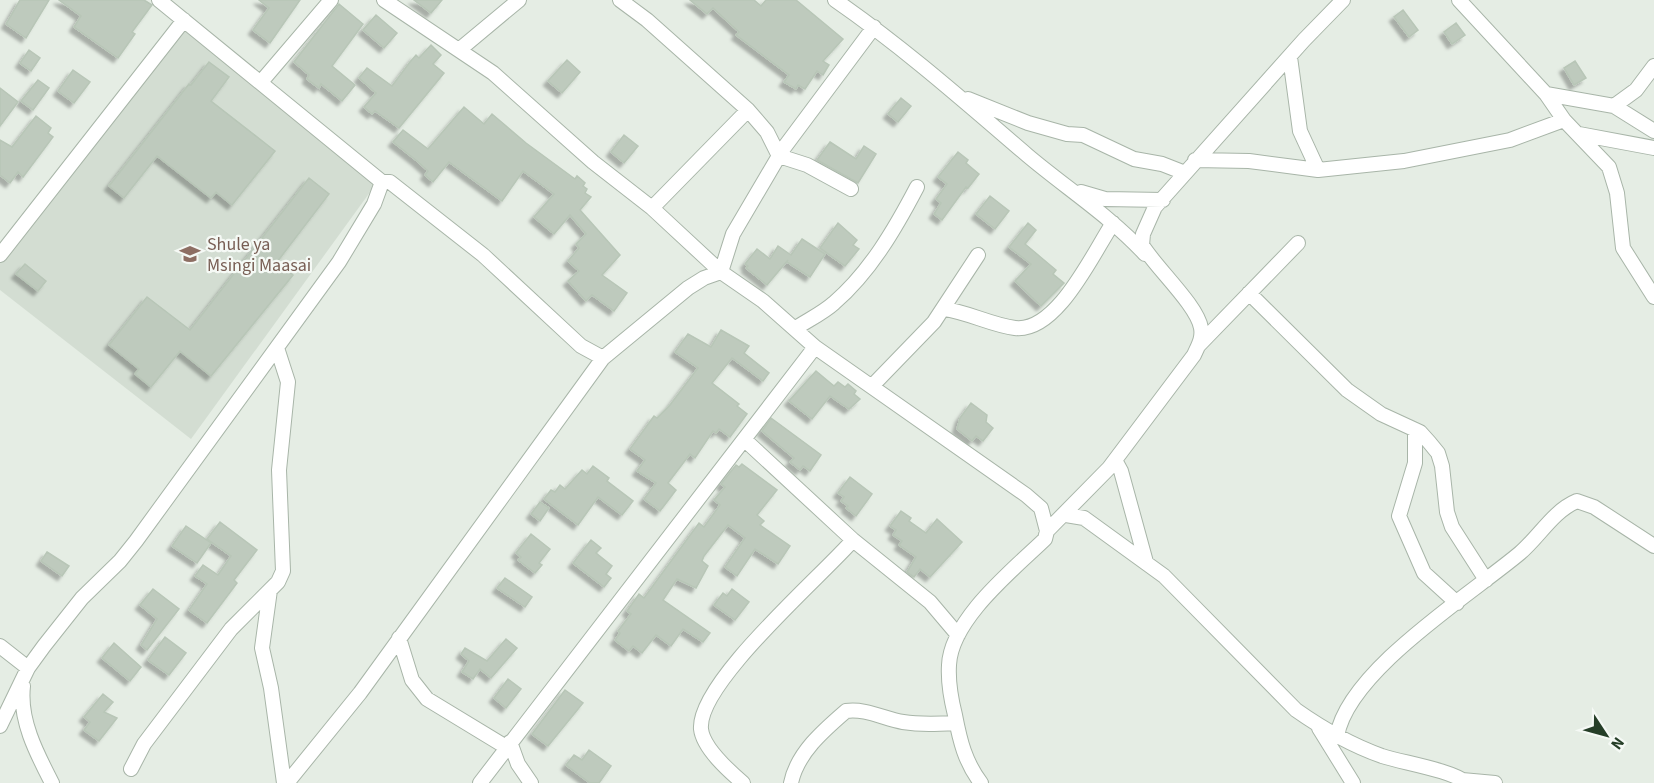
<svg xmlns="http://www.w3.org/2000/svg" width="1654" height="783" font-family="'Source Sans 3',sans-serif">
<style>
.built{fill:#d3ddd2}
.building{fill:#becabd;stroke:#b8c6b7;stroke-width:1.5;filter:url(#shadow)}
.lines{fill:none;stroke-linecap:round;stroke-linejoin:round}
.minor-casing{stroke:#a8b5a8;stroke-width:16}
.minor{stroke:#fff;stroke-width:14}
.labels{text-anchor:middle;stroke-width:4.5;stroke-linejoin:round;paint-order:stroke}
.education-label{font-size:18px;fill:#785e54;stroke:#f5f9f5;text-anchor:start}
</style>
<defs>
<filter id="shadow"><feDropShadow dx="-4.5" dy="4.5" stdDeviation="1.5" flood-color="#0004"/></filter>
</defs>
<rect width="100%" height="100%" fill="#e5ede4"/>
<path class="built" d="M184 20 381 177 191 439 0 290V255Z"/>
<path class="building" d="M20 0H49L26 38 6 24Z
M59 0H144L152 5 132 32 135 34 118 58 74 27 81 16Z
M259 0H300L270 43 253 30 269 8Z
M414 0H442L431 13Z
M690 0H754L761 6 766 0H796L843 39 823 61 829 65 823 75 817 71 805 89 798 85 796 89 784 82 789 75 736 35 739 32 713 8 707 14Z
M339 4 363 24 332 66 355 85 342 101 321 84 319 88 307 79 309 75 294 62Z
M1403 10 1418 30 1409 37 1394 17Z
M376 15 397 33 384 48 363 30Z
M1456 23 1465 35 1452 44 1444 32Z
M431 45 441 55 433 64 444 73 399 128 375 111 372 114 364 107 376 93 359 78 367 68 392 86 410 62 416 55 419 58Z
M29 50 40 58 31 71 20 63Z
M567 60 580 72 562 93 548 81Z
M1575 61 1586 78 1574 85 1564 68Z
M209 62 229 77 211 101 275 151 232 205 216 192 211 198 157 156 124 198 109 186 189 84 191 85Z
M73 70 90 82 74 103 58 91Z
M38 80 49 88 33 110 21 101Z
M0 88 18 102 0 126Z
M901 98 911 106 898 122 888 114Z
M464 107 484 124 492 114 526 143 575 179 577 176 585 183 583 186 587 189 585 193 591 197 580 210 620 255 602 275 627 293 614 311 592 295 586 301 568 281 579 271 568 261 579 248 576 244 586 234 570 215 554 234 534 217 554 194 523 171 502 201 449 162 433 182 425 175 428 171 417 161 393 142 403 130 428 149Z
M36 116 51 128 48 133 53 137 23 177 18 172 10 183 0 175V140L12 147Z
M624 135 638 146 624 163 611 152Z
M830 142 856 159 864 146 876 154 858 183 817 160Z
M958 152 968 160 966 163 979 174 968 188 966 187 942 220 934 214 941 203 936 199 947 184 938 177Z
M309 178 329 194 277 262 293 275 211 376 180 351 151 387 135 374 139 369 109 345 147 297 190 330Z
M990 196 1009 211 995 229 976 214Z
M838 223 857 240 853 245 859 249 845 266 820 248Z
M1028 223 1036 230 1025 244 1056 270 1053 274 1064 283 1041 306 1015 281 1031 264 1009 247Z
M802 239 825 254 810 277 787 262 788 260 767 285 746 268 748 266 745 264 757 249 770 259 778 246 791 255Z
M25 264 46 281 38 291 16 274Z
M721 330 749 346 744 353 769 373 763 381 732 358 712 383 739 404 737 406 747 414 730 437 719 429 716 433 713 431 695 458 690 454 668 483 676 490 660 511 644 499 656 483 637 471 645 460 630 449 654 416 657 418 670 405 698 368 675 352 688 334 711 347Z
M816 371 834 386 838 382 845 387 848 384 856 391 854 394 860 399 849 409 830 396 812 419 789 401Z
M971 403 987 415 986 422 993 428 983 441 976 436 972 441 957 429 960 418Z
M771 418 821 455 810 471 803 466 800 470 790 462 794 458 762 431Z
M742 464 777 490 757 515 764 521 760 525 790 546 778 564 755 549 737 576 725 567 745 538 728 525 704 556 702 561 708 566 696 588 677 579 663 600 710 633 703 642 683 629 671 646 656 635 642 653 633 646 629 651 615 640 620 633 618 631 631 614 627 611 639 594 644 598 699 523 704 527 720 505 714 500 725 487 721 484 736 465 739 467Z
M593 466 609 478 607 481 633 501 622 515 598 497 578 525 544 499 551 490 555 492 560 485 565 489 582 470 587 474Z
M850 477 872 494 856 516 846 508 848 506 841 501 844 497 838 493Z
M540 502 549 508 540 521 531 514Z
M901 511 911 518 909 521 926 533 937 519 962 542 930 577 920 569 914 577 907 572 916 557 899 545 902 541 893 535 896 530 890 526Z
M220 522 257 550 234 580 237 583 207 623 189 610 207 584 195 576 203 565 218 575 231 556 207 539Z
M186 526 211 543 197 563 172 546Z
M531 534 550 549 539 563 542 565 535 573 518 560 521 557 516 553Z
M591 540 601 548 596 553 612 566 606 574 611 578 604 587 573 563Z
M47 552 69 566 62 576 41 561Z
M505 578 532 597 525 607 497 588Z
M153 589 179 609 147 650 141 645 157 619 140 605Z
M732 589 749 602 735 620 714 605 723 593 727 596Z
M165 637 186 653 169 675 148 660Z
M506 639 517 648 491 678 480 669 473 679 462 672 469 661 461 654 465 648 487 661Z
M114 643 141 667 130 681 102 658Z
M508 679 521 689 506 708 494 698Z
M565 690 583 703 548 746 532 734Z
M103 694 113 702 104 712 117 718 99 741 84 730 90 722 84 717Z
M589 750 611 766 599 783H590L566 765 574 755 582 760Z"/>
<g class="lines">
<g class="minor-casing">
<path id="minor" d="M159 0 382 182H390L483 255 581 346 603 358
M384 0 493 73 593 162 652 208 721 272 763 301 815 347 1026 495 1041 508 1047 531 1045 539C1014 569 951 619 949 665 948 681 951 699 955 715 960 741 965 762 981 783
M620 0 647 20 748 110 767 132 779 156 807 165 851 189
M835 0C903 47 964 101 1027 155 1066 188 1110 216 1145 254
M1459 0 1546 94 1614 106 1654 131
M459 50 519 0
M1290 57 1300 131 1318 170
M261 82 331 0
M1546 94 1564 120 1609 167 1617 193 1623 248 1654 297
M968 99 1028 123 1067 134 1083 135 1134 159 1162 164 1185 173
M1614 106 1636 90 1654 66
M1579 134 1654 148
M1195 160 1249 161 1318 170 1404 161 1510 140 1564 120
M1081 192 1105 199 1163 200
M652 208 748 110
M0 255 184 20
M721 272 733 234 783 149 874 27
M1249 293 1347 390 1381 414 1420 432 1429 442 1438 453 1442 466 1447 512 1452 527 1486 580
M944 309C968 312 991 325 1015 328 1057 333 1093 253 1113 223
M796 328C808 320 823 313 834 303 870 272 895 229 917 187
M1199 345 1298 243
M873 385 934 322 978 255
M1415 430V463L1399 516 1424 573 1457 603
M746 441 853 540 930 602 958 635
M1115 460 1121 471 1146 562
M1066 515 1084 518 1164 576 1296 710C1323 729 1351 745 1382 756 1404 763 1451 770 1467 783
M1047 531 1109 468 1194 355C1198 346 1203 338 1201 328 1197 305 1156 268 1142 245L1143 234 1155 207 1304 40 1343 0
M270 590 262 648 271 688 284 783
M399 638 412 680 427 699 506 747
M0 646 28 668
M23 686C19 720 37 754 52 783
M0 726 28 668 44 646 82 598 120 561 136 541 339 262 374 204 382 182
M1319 728 1353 783
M1337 736C1348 671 1470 595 1520 553 1539 537 1553 511 1577 501L1594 507 1654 546
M510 742 518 764 531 783
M131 769 144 744 231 629 278 582 283 571 279 470 288 382 277 348
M1462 780 1495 783
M287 783 360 693 603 358 688 288 704 278 721 272
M480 783 815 347
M743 783C729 771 703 748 701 729 697 683 822 576 853 540
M791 783C797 753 824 730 846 711 865 708 885 719 903 722 921 725 938 724 956 723"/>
</g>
<use href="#minor" class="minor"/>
</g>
<defs>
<g id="school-bare" transform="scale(1.62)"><path d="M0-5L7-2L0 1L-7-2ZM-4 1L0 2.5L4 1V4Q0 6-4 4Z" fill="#8d6e63" stroke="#f5f9f5" stroke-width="2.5" paint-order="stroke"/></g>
</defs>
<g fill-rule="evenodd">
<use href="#school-bare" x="190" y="254"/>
</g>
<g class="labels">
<g class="education-label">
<text x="207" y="250">Shule ya<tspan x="207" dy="21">Msingi Maasai</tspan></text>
</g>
</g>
<g transform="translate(1606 735) rotate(126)" stroke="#f5f9f5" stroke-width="4.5" paint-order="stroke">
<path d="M0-4.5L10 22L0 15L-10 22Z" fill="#253e27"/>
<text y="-9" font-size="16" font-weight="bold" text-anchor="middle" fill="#253e27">N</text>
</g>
</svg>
